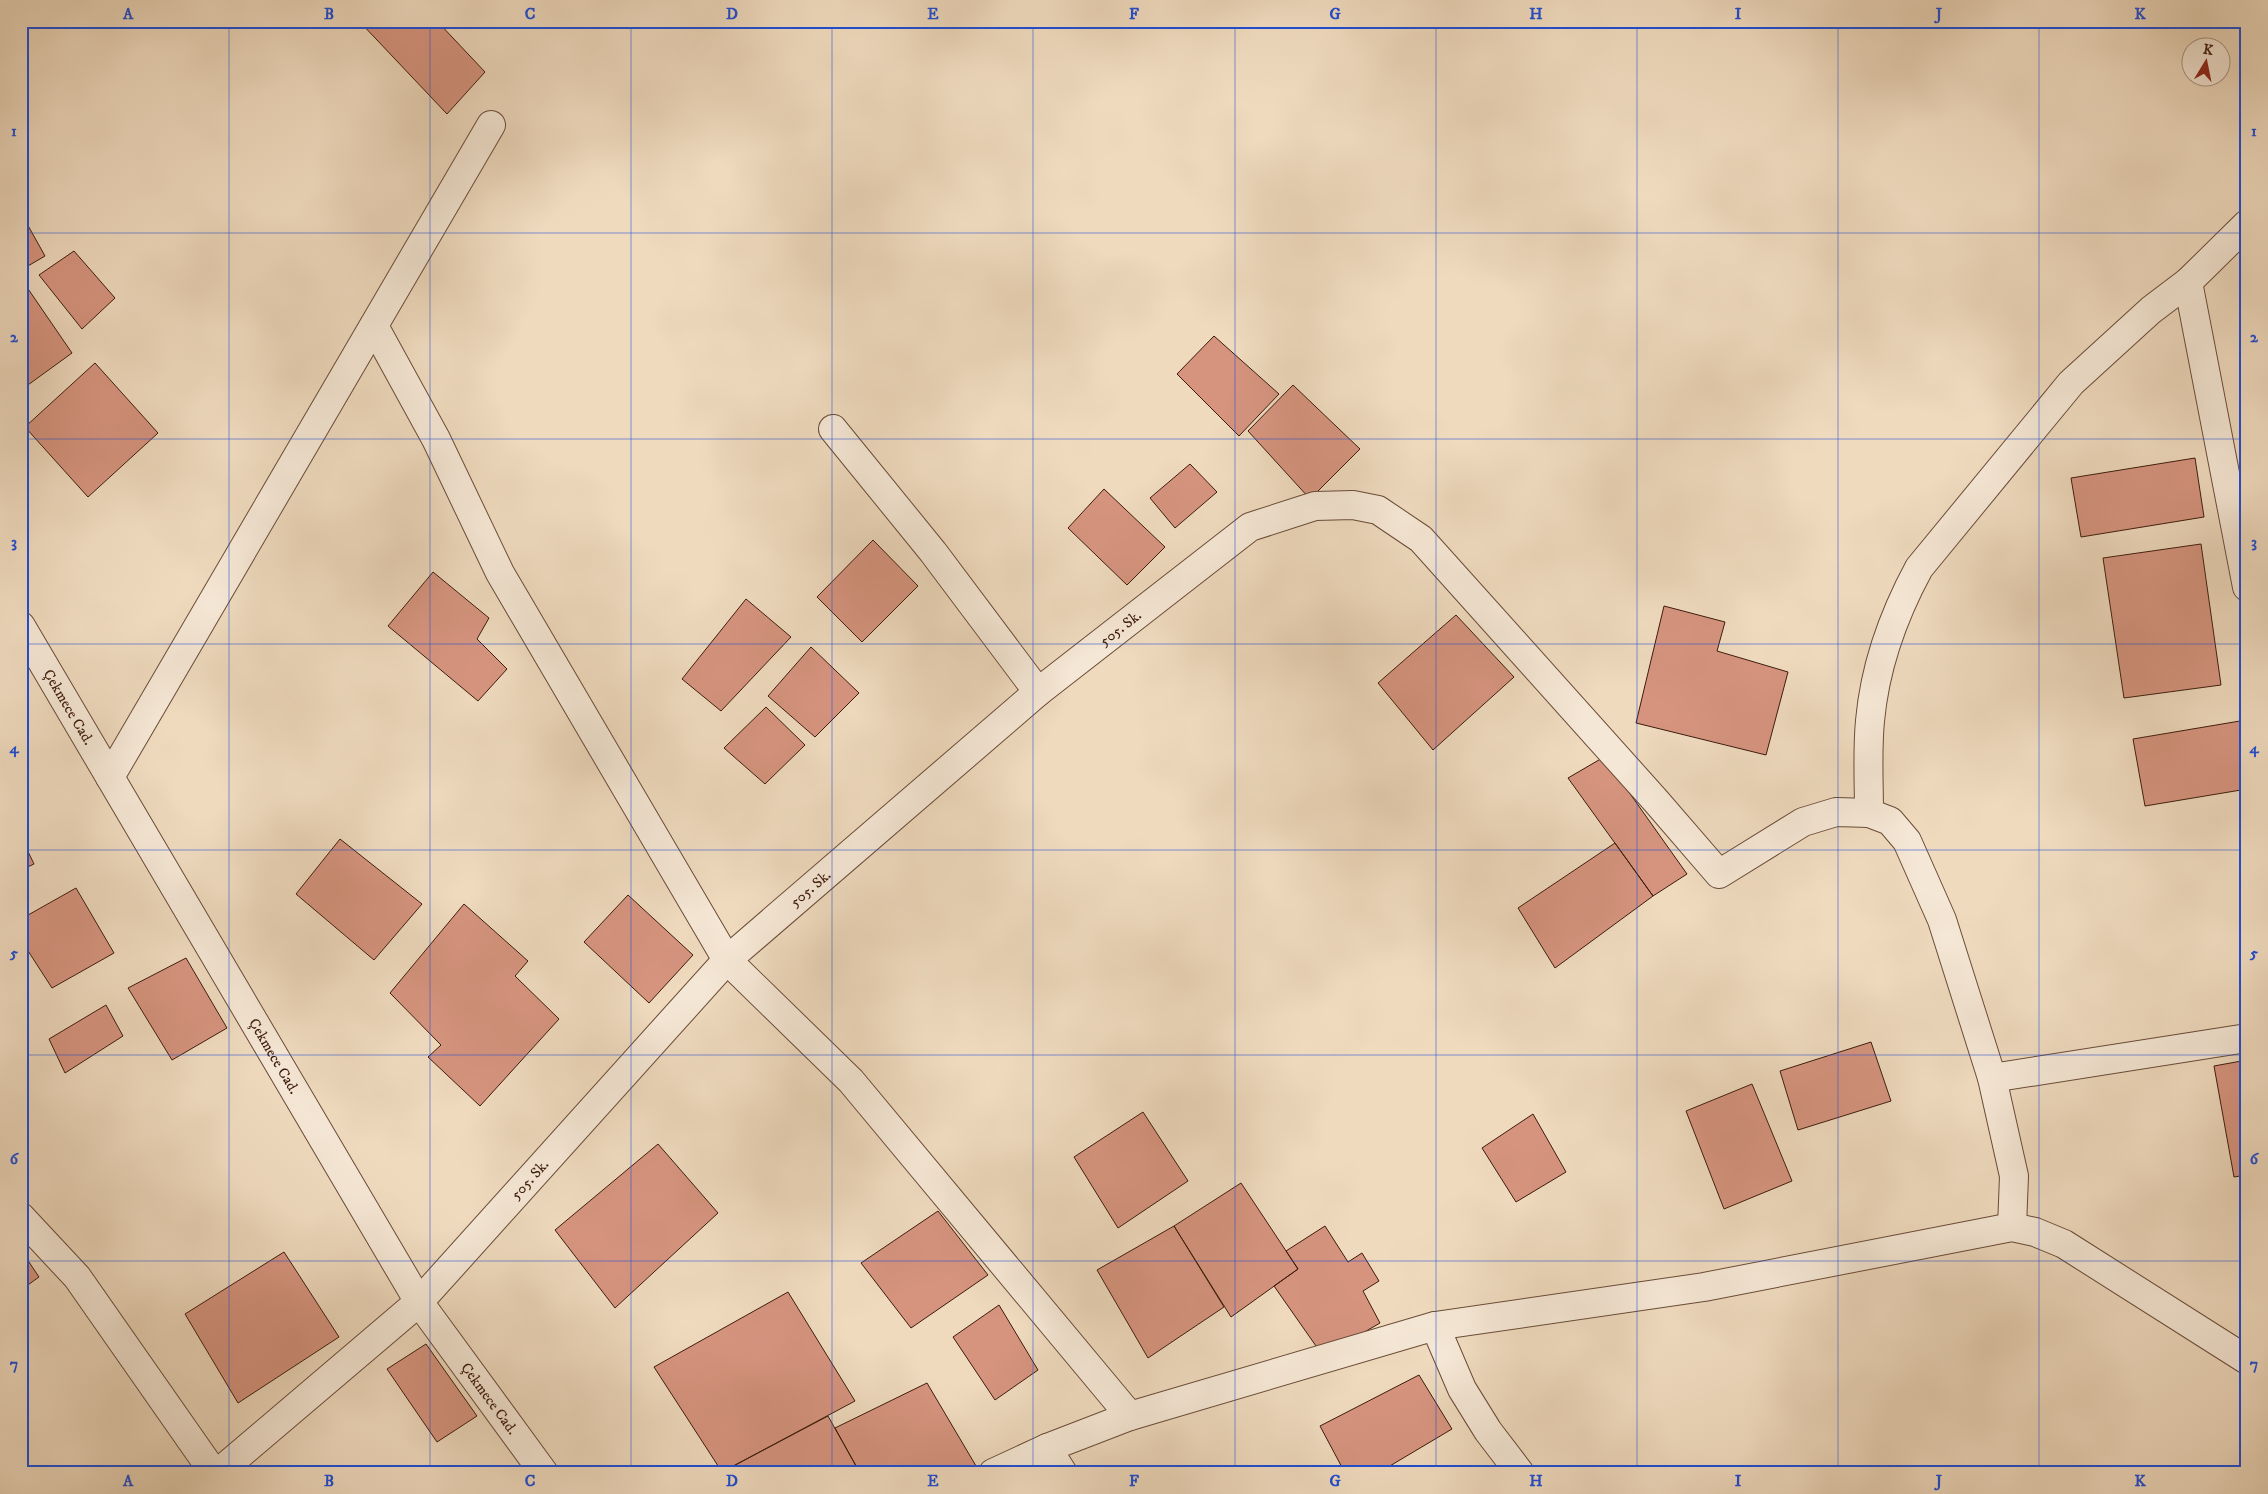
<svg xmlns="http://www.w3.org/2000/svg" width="2268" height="1494" viewBox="0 0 2268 1494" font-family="'IM FELL DW Pica',serif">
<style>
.building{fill:#d6947f;stroke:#3d1b0b}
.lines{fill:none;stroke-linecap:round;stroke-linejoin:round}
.minor-casing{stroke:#6a4b38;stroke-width:30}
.minor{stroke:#f5e7d5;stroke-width:28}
.grid{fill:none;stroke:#1d4ed8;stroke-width:1;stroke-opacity:0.55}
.labels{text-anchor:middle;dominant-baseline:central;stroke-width:4.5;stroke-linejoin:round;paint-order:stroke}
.street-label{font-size:15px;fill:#3d1b0b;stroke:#f5e7d5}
.neatline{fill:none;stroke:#1d4ed8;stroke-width:2}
.grid-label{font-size:16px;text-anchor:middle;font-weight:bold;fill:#1d4ed8}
</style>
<rect width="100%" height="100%" fill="#efdabe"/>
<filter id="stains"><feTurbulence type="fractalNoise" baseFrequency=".004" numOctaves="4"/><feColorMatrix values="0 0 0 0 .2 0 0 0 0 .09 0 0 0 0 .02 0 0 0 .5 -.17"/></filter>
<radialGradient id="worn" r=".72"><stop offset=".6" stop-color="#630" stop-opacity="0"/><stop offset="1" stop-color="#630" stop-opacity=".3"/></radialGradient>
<!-- building -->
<path class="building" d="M359,21H437L485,72L447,114Z
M21,213L45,256L21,270Z
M74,251L115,298L82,329L39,275Z
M24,283L72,353L21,390V285Z
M1214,336L1279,394L1239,436L1177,374Z
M95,363L158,433L88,497L25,427Z
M1293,385L1360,449L1310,499L1248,431Z
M2195,458L2204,517L2081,537L2071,478Z
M1190,464L1217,492L1175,528L1150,498Z
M1104,489L1165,547L1127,585L1068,528Z
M873,540L918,586L862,642L817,597Z
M2201,544L2221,685L2124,698L2103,558Z
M433,572L489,618L477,639L507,669L478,701L388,626Z
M746,599L791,637L721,711L682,679Z
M1664,606L1725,622L1717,651L1788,672L1766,755L1636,723Z
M1456,615L1514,677L1433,750L1378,683Z
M811,647L859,693L815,737L768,696Z
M766,707L805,745L765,784L724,748Z
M2240,721L2247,760V789L2145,806L2133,739Z
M1604,757L1687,874L1653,896L1568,778Z
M21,837L34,864L21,870Z
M340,839L422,904L374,960L296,894Z
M1615,843L1653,896L1555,968L1518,908Z
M76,888L114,953L52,988L21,940V919Z
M628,895L693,955L649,1003L584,942Z
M464,904L528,961L515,976L559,1019L480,1106L428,1057L441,1045L390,993Z
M186,958L227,1028L172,1060L128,988Z
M106,1005L123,1036L65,1073L49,1039Z
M1871,1042L1891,1101L1798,1130L1780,1071Z
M2247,1060V1175L2234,1177L2214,1066Z
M1752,1084L1792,1181L1724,1209L1686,1111Z
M1143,1112L1188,1181L1118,1228L1074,1157Z
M1533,1114L1566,1172L1516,1202L1482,1148Z
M658,1144L718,1213L615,1308L555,1230Z
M1241,1183L1298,1269L1231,1317L1174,1226Z
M938,1211L988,1275L911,1328L861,1263Z
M1174,1226L1224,1307L1148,1358L1097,1270Z
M1325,1226L1348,1262L1362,1253L1379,1281L1363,1291L1380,1323L1323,1356L1274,1286L1298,1269L1286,1251Z
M21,1250L39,1277L21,1290Z
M284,1252L339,1337L238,1403L185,1314Z
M788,1292L855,1401L722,1472L654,1367Z
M999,1305L1038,1370L995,1400L953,1337Z
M426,1344L477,1416L437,1442L387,1369Z
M1419,1375L1452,1429L1378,1473H1345L1320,1426Z
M927,1383L979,1471L974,1473H860L835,1428Z
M828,1416L860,1473L722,1472Z"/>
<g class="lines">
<defs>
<g id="minor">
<path d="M2188,282L2247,587"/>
<path d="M374,326L436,439L500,573L727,960L851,1081L1130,1416"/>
<path d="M833,429L933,552L1038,692"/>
<path id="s1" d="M21,626L419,1302L544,1473"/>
<path d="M110,777L491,125"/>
<path d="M1869,813C1869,782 1867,751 1870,721C1875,665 1893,616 1919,568L2071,383L2151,310L2188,282L2247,224"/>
<path d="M1992,1078L2247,1038"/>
<path d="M21,1217L77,1277L214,1473"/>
<path d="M1435,1326L1462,1389L1488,1431L1520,1473"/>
<path d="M1047,1448L1063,1473"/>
<path id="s2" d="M218,1473L419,1302L727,960L1038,692L1250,527L1315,506L1353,505L1378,510L1421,539L1656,801L1719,874L1803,822L1836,812L1869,813L1890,821L1907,841L1942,920L1992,1078L2014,1176L2012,1227"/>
<path d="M993,1473L1047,1448L1130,1416L1435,1326L1704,1287L2012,1227L2035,1232L2064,1244L2247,1360"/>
</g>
</defs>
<!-- minor casing -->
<use href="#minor" class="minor-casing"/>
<!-- minor -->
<use href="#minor" class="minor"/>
</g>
<!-- grid -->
<path class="grid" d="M229,21V1473M430,21V1473M631,21V1473M832,21V1473M1033,21V1473M1235,21V1473M1436,21V1473M1637,21V1473M1838,21V1473M2039,21V1473M21,233H2247M21,439H2247M21,644H2247M21,850H2247M21,1055H2247M21,1261H2247"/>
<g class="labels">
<!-- street labels -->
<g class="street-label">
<text stroke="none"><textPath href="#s2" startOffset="1239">505. Sk.</textPath></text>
<text stroke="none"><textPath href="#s1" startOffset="94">Çekmece Cad.</textPath></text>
<text stroke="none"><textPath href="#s2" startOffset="834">505. Sk.</textPath></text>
<text stroke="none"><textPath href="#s1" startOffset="499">Çekmece Cad.</textPath></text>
<text stroke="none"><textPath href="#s2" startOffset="429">505. Sk.</textPath></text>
<text stroke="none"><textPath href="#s1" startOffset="904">Çekmece Cad.</textPath></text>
</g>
</g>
<!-- margin -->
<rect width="2268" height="1494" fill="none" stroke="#efdabe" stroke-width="55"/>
<!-- north arrow -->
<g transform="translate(2206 62) rotate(10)"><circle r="24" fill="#f5e7d5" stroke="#ab9584"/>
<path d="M0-4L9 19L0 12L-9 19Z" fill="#8f2418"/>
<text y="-8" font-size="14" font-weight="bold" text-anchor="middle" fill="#3d1b0b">K</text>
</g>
<rect x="28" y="28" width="2212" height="1438" class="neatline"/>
<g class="grid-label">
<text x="128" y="19">A</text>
<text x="329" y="19">B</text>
<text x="530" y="19">C</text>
<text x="732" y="19">D</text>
<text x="933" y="19">E</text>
<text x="1134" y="19">F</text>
<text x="1335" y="19">G</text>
<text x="1536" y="19">H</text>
<text x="1738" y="19">I</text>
<text x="1939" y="19">J</text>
<text x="2140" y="19">K</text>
<text x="14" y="136">1</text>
<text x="2254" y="136">1</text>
<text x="14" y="342">2</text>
<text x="2254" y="342">2</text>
<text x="14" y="547">3</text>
<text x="2254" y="547">3</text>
<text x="14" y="753">4</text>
<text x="2254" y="753">4</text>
<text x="14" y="958">5</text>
<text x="2254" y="958">5</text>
<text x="14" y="1164">6</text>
<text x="2254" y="1164">6</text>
<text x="14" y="1369">7</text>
<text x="2254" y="1369">7</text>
<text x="128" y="1486">A</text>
<text x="329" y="1486">B</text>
<text x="530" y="1486">C</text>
<text x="732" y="1486">D</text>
<text x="933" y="1486">E</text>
<text x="1134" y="1486">F</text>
<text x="1335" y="1486">G</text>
<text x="1536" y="1486">H</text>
<text x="1738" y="1486">I</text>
<text x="1939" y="1486">J</text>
<text x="2140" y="1486">K</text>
</g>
<rect width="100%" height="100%" filter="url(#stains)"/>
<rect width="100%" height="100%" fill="url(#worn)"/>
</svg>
